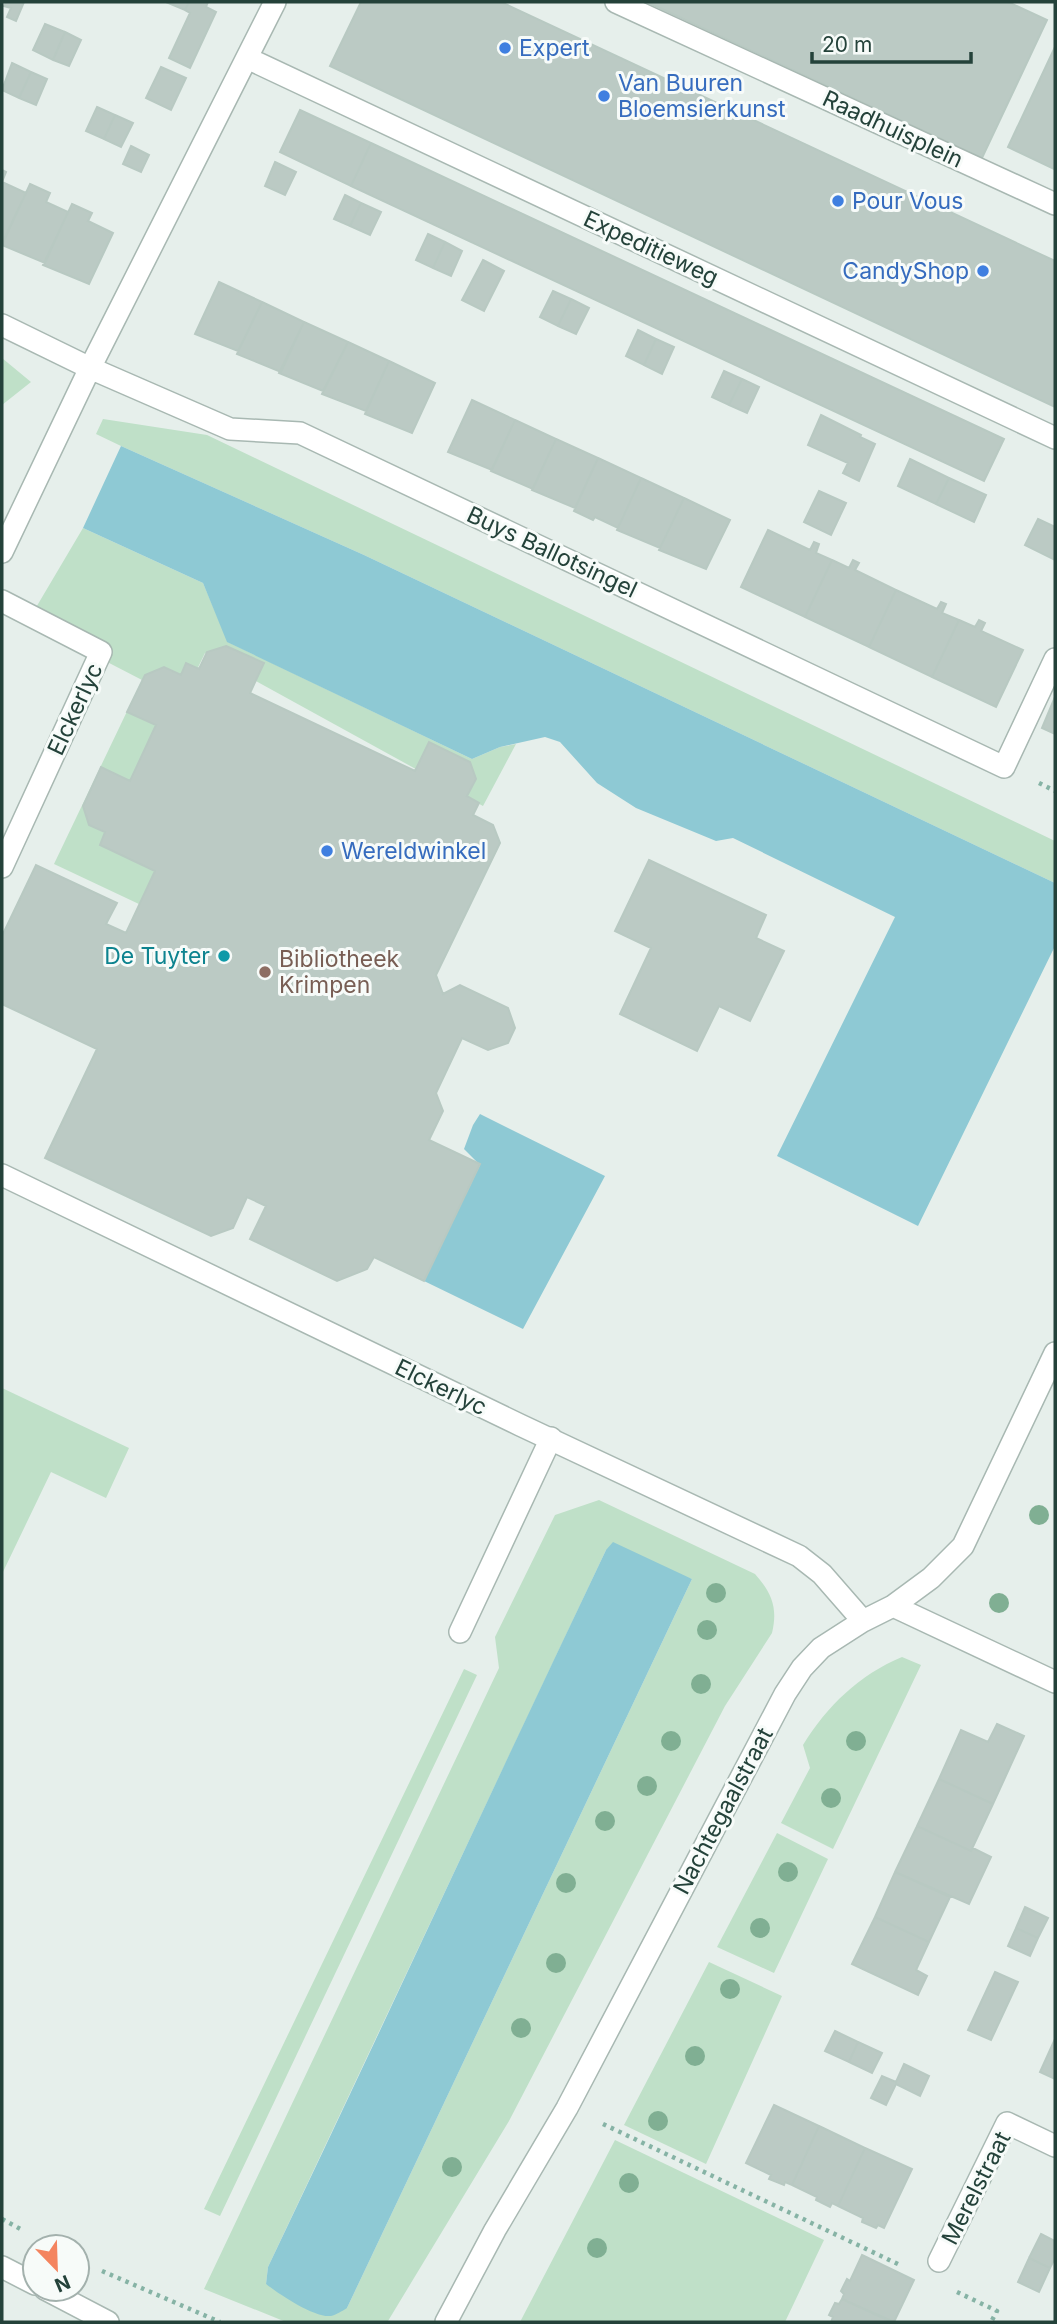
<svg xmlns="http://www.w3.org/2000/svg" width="1057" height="2324" viewBox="0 0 1057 2324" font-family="Inter,sans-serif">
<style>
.green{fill:#bfe0c8;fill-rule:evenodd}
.water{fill:#8ec9d4}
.building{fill:#bbcac4;stroke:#b8c9c2;stroke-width:2}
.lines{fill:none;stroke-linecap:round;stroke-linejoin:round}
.service-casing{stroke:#a8b8b2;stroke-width:24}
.pedestrian-casing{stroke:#a8b8b2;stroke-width:24}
.minor-casing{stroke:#a8b8b2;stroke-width:24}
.path{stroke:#86b3a5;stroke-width:4.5;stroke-dasharray:3.5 5;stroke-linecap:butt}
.service{stroke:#fff;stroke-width:21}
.pedestrian{stroke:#fff;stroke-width:21}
.minor{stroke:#fff;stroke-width:21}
.tree{fill:#80af93}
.shop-dot{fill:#3f7fe0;stroke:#f7fbf9;stroke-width:2.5}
.culture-dot{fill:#0f9aa8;stroke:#f7fbf9;stroke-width:2.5}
.education-dot{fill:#8d6e63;stroke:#f7fbf9;stroke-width:2.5}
.labels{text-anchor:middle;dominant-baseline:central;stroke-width:6;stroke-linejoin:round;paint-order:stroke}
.shop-label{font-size:23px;fill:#366cbe;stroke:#f7fbf9;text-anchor:start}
.street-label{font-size:23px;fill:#24423a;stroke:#f7fbf9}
.culture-label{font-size:23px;fill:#0d838f;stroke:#f7fbf9;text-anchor:end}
.education-label{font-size:23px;fill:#785e54;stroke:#f7fbf9;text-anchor:start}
</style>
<rect width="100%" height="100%" fill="#e6efeb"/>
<!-- green -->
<path class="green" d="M2,358L31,382L2,405Z
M103,419L207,435L1055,841V883L364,555L121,446L96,434Z
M83,528L203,583L228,642L472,759L500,747L516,744L483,806L205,653L115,837L180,871L158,913L54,864L142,680L28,621Z
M2,1388L129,1448L106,1498L51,1472L2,1574Z
M599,1500L755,1574C772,1593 778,1608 772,1633L725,1706L509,2121L388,2321L286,2322L204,2289L499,1668L495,1637L555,1515ZM606,1550L692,1579L347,2308L266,2284L268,2267Z
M902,1657L921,1665L833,1849L781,1823L810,1768L803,1745C827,1706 859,1675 902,1657Z
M464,1669L477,1675L220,2216L204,2209Z
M777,1833L828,1859L774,1973L717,1947Z
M709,1962L782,1996L706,2164L624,2125Z
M615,2140L824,2240L785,2322H520Z"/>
<!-- water -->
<path class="water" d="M121,446L364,555L1055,883V946L918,1226L777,1156L895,917L733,838L716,841L636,808L597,783L560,742L545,737L500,747L472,759L227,642L203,583L83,528Z
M480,1114L605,1176L523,1329L424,1281L480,1165L464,1149L473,1125Z
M613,1542L692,1579L347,2308C342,2311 336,2315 331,2316C314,2318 279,2294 266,2284L268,2267C382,2029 492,1789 606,1550Z"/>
<!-- building -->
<path class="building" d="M6,2H24L16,21L7,17L11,8L4,6Z
M166,2H189L185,10Z
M189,2H208L206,7L216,12L190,68L169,58L190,13L185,10Z
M361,2H501L1055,261V407L330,66Z
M647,2H1008L1047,20L982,158Z
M45,24L65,32L53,60L33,50Z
M65,32L81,40L69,66L53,60Z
M1055,47V167L1054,169L1008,147Z
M12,63L31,72L19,98L2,90Z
M161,67L186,78L171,110L146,98Z
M31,72L47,79L36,105L19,98Z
M97,107L115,115L104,139L86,131Z
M300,110L371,143L351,186L280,152Z
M115,115L133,123L121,147L104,139Z
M371,143L1004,439L984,481L351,186Z
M131,146L149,155L141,172L123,164Z
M275,162L296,172L285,195L265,186Z
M2,170L6,172L2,182L26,193L2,243Z
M30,184L50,193L46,202L68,212L45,263L2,245Z
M345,195L361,203L350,226L334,219Z
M361,203L381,212L370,235L350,226Z
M72,204L92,213L88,221L113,233L89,284L43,265Z
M428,234L445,242L433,268L416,260Z
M445,242L462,251L451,276L433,268Z
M483,260L504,271L484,311L462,300Z
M219,282L262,302L238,351L195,334Z
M553,291L571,299L558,326L540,317Z
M571,299L589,308L576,334L558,326Z
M262,302L304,322L281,372L237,354Z
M304,322L348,342L323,391L279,373Z
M638,330L656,339L644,365L626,356Z
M656,339L674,347L662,374L644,365Z
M348,342L389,361L366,411L322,394Z
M389,361L435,383L412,433L365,414Z
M724,371L742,379L729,405L712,397Z
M742,379L759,387L747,413L729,405Z
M472,400L515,420L492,470L448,452Z
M821,415L861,435L860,437L875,444L859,481L843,473L848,463L808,445Z
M515,420L556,439L533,489L491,471Z
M556,439L598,458L575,508L532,490Z
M598,458L641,478L618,528L595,517L593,520L574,511Z
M910,459L949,478L936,504L898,486Z
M641,478L684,498L660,548L617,530Z
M949,478L986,495L974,522L936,504Z
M819,491L846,503L831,535L804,522Z
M684,498L730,520L706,569L659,550Z
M1038,519L1055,527V560L1025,545Z
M768,530L810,550L814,542L819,544L816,553L832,560L805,617L741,587Z
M832,560L849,568L853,560L859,563L855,570L896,590L869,647L805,617Z
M896,590L937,609L941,602L946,604L942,613L959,620L932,677L869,647Z
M959,620L975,627L979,620L985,623L981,631L1023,650L996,707L932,677Z
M226,646L264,663L250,693L415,771L429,742L470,762L476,779L467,796L479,803L473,815L493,825L500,843L436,975L443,994L460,985L508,1008L515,1028L508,1043L488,1050L462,1038L436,1093L443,1111L429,1140L480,1164L424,1281L374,1257L367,1269L337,1281L250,1239L266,1206L247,1197L233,1228L211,1236L45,1158L97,1049L2,1004V936L36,865L117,903L106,924L126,933L155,871L100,845L105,832L89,825L83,806L101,767L130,781L156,725L127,712L145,675L164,667L181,675L186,663L199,669L207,652Z
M1055,697V734L1042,728Z
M649,860L766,915L756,938L784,951L750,1021L719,1006L697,1051L620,1014L651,948L615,931Z
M997,1724L1024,1736L993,1804L939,1779L961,1730L988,1742Z
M939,1779L993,1804L971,1851L917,1826Z
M917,1826L971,1851L973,1848L991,1857L969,1904L895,1872Z
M895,1872L950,1897L929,1942L875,1917Z
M1025,1907L1048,1918L1038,1938L1016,1928Z
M875,1917L929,1942L916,1970L927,1976L918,1995L852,1964Z
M1016,1928L1038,1938L1030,1956L1008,1946Z
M995,1972L1018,1982L991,2040L968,2030Z
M835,2031L858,2042L849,2062L825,2051Z
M1055,2039V2079L1040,2072Z
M858,2042L882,2053L872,2073L849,2062Z
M904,2064L929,2076L920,2096L896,2084L886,2105L871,2098L882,2076L896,2082Z
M774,2105L819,2126L792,2185L785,2182L784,2185L769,2179L771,2175L746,2163Z
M819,2126L865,2148L838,2206L832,2203L830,2207L816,2200L817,2197L792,2185Z
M865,2148L912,2169L884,2228L878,2225L876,2228L862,2222L863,2218L838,2206Z
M1041,2234L1055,2241V2258L1050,2268L1029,2258Z
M862,2255L914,2280L894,2322L842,2299L844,2294L841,2291L847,2279L850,2281Z
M1029,2258L1050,2268L1039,2292L1018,2282Z
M842,2299L892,2322H831L833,2317L829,2315L835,2303L839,2304Z"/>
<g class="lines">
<defs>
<path id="service" d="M460,1632L551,1438"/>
<path id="pedestrian" d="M616,2L1055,204"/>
<path id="minor" d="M247,58L1055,438
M2,325L90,368L230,429L300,433L1004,767L1055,659
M2,552L90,368L275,2
M2,601L101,652L2,867
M2,1175L520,1425L799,1556L822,1574L863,1621
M893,1606L1055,1682
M939,2261L1007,2123L1055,2146
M2,2267L35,2284
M45,2289L108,2322
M446,2322L495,2230L567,2108L785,1694L802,1668L821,1648L863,1621L893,1606L931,1578L963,1546L1055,1353"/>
</defs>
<!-- service casing -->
<use href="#service" class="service-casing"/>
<!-- pedestrian casing -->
<use href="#pedestrian" class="pedestrian-casing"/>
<!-- minor casing -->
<use href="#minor" class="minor-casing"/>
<!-- path -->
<path class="path" d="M1039,783L1055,791
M603,2124L902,2266
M2,2219L24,2231
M102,2271L220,2322
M957,2292L997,2311L991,2322"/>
<!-- service -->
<use href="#service" class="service"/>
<!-- pedestrian -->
<use href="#pedestrian" class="pedestrian"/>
<!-- minor -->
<use href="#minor" class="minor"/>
</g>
<!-- trees -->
<g class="tree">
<circle cx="1039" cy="1515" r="10"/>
<circle cx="716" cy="1593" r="10"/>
<circle cx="999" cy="1603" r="10"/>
<circle cx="707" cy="1630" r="10"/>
<circle cx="701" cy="1684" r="10"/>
<circle cx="671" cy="1741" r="10"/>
<circle cx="856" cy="1741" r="10"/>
<circle cx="647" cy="1786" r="10"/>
<circle cx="831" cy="1798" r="10"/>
<circle cx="605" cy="1821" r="10"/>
<circle cx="788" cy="1872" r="10"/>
<circle cx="566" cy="1883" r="10"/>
<circle cx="760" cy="1928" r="10"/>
<circle cx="556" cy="1963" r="10"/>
<circle cx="730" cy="1989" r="10"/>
<circle cx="521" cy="2028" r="10"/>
<circle cx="695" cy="2056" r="10"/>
<circle cx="658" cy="2121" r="10"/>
<circle cx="452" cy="2167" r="10"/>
<circle cx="629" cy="2183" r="10"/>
<circle cx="597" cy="2248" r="10"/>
</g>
<!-- markers -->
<g class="shop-dot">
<circle cx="505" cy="48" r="7"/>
<circle cx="604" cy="96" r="7"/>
<circle cx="838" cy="201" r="7"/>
<circle cx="983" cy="271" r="7"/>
<circle cx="327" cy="851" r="7"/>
</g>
<circle class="culture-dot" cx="224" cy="956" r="7"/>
<circle class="education-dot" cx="265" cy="972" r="7"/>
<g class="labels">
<!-- shop labels -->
<g class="shop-label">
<text x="519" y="48">Expert</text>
<text x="618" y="83">Van Buuren<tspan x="618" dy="26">Bloemsierkunst</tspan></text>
<text x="852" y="201">Pour Vous</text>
<text x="969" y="271" text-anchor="end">CandyShop</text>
<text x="341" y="851">Wereldwinkel</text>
</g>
<!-- street labels -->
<g class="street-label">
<text transform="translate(893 129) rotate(25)">Raadhuisplein</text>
<text transform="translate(651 248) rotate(25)">Expeditieweg</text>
<text transform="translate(552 552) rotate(25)">Buys Ballotsingel</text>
<text transform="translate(75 709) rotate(-65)">Elckerlyc</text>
<text transform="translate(441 1387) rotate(26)">Elckerlyc</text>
<text transform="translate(723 1811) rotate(-62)">Nachtegaalstraat</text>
<text transform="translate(976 2188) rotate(-63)">Merelstraat</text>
</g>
<!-- culture labels -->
<g class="culture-label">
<text x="210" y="956">De Tuyter</text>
</g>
<!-- education labels -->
<g class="education-label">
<text x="279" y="959">Bibliotheek<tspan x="279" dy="26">Krimpen</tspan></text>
</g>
</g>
<!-- border -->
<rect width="1057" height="2324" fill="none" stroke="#24423a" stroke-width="7"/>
<!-- north arrow -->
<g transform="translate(56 2268) rotate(157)"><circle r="33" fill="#f7fbf9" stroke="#a3b1ad" stroke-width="2"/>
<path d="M0-5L12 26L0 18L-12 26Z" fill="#f4845f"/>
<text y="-10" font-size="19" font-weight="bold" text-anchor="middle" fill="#24423a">N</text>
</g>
<!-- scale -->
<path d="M812 52v10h159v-10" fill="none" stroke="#24423a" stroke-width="3.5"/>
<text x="822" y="52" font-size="21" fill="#24423a" stroke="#f7fbf9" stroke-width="5" paint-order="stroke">20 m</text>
</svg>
